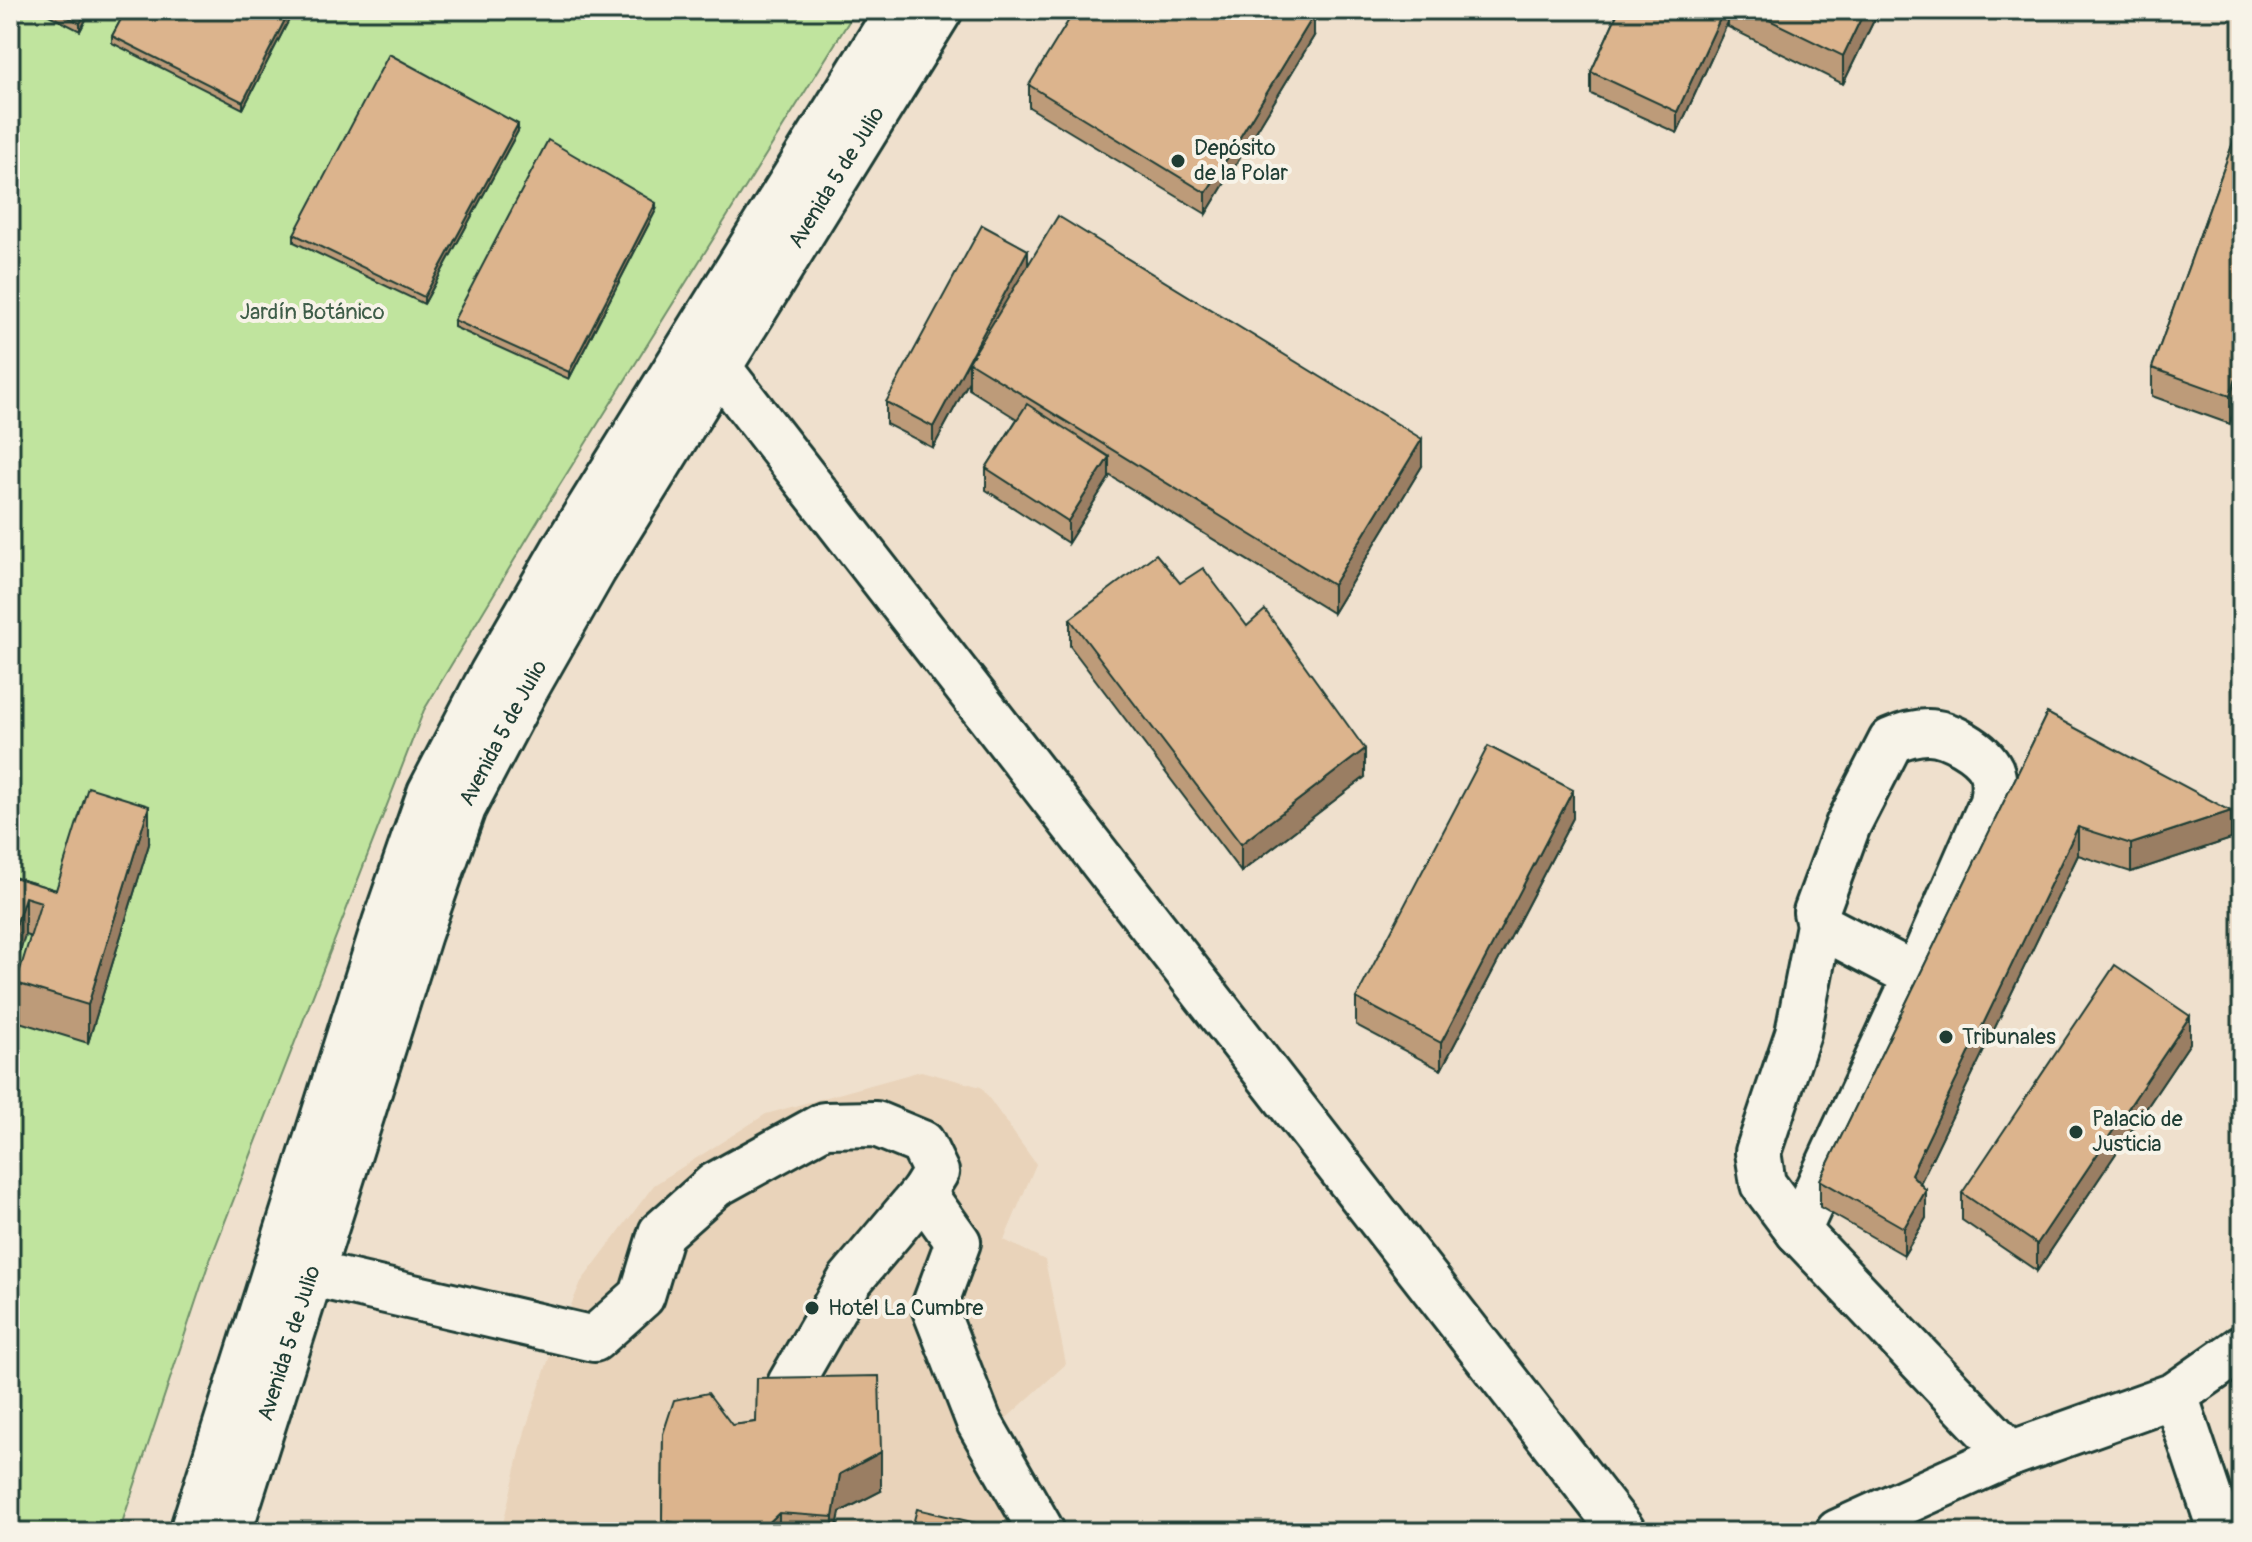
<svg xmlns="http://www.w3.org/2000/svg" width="2252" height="1542" viewBox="0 0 2252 1542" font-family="Pangolin,sans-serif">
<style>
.built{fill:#e9d3ba}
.green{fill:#c0e49e;stroke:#709069;stroke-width:2}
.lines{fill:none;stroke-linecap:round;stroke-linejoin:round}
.minor-casing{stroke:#1f3d34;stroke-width:50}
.minor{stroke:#f7f3e8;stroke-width:44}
.wall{fill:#bd9b79;stroke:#1f3d34;stroke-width:2}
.shaded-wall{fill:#9a7e63;stroke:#1f3d34;stroke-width:2}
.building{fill:#dcb48d;stroke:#1f3d34;stroke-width:2}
.poi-dot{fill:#1f3d34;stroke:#f7f3e8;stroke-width:3}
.labels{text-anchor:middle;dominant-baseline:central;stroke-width:8;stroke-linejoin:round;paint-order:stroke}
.poi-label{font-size:22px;fill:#1f3d34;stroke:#f7f3e8;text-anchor:start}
.street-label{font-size:22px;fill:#1f3d34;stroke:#f7f3e8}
.park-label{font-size:22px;fill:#3f5e49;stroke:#f7f3e8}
</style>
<rect width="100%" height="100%" fill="#efe0cd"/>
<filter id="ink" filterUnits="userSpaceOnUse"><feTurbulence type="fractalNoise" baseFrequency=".0125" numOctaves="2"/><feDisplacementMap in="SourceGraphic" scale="16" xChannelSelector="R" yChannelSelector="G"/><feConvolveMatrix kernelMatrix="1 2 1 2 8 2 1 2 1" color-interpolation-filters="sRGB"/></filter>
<g filter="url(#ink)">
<!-- built -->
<path class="built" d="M921,1071L981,1087L1036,1164L1004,1240L1045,1260L1066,1364L999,1425L1011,1532H501L525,1431L551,1352L581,1282L654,1185L766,1114Z"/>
<!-- green -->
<path class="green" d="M10,10H856L551,499L424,710L207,1268L119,1532H10Z"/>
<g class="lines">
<defs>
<g id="minor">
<path d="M719,368L1623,1532"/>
<path d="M1819,925L1916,976L1798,1231L2010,1454"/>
<path d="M923,1193L958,1242L934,1307L979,1422L1042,1532"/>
<path d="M1798,1231L1763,1184L1758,1152L1798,1033L1819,925L1816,912L1848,825L1891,741C1902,736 1915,732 1928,732C1948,732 1982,751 1991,770C1995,780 1994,791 1992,802L1916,976"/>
<path d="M313,1274L594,1339L642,1296L661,1233L715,1185L824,1125L876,1124L922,1143L936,1172L923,1193L850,1280L790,1384"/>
<path d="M2175,1395L2221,1532"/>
<path d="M192,1532L385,923L430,793L492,674L563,551L898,10"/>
<path id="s1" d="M229,1532L419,934L463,808L524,692L594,569L940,10"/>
<path d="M1838,1532L2010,1454L2175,1395L2242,1348"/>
</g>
</defs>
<!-- minor casing -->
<use href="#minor" class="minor-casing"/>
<!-- minor -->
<use href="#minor" class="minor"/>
</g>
<!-- wall -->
<path class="wall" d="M39,10H91L80,31Z
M126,10H294L243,109L112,43V36Z
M1619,10H1879L1843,84L1728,27V22L1677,133L1591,94V72Z
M1314,36L1206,214L1029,107V85Z
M518,131L424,304L294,242V234Z
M2235,137L2230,424L2152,396V368Z
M656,210L569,379L454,327V320Z
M1028,265L1422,466L1333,613L1109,475V478L1068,543L986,490V468L1017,419L969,389V381L933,448L886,424V402Z
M1180,583L1365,777L1241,872L1070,646V619Z
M2047,713L2231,839L2131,872L2078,855L1920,1183L1926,1218L1904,1255L1820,1207V1180Z
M1573,818L1441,1070L1356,1025V998Z
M149,844L88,1043L16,1021V983L31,937L25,935L10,876L56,890Z
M2190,1043L2037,1271L1962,1220V1193Z
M756,1422L881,1491L840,1512L836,1532H662L663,1434Z"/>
<!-- shaded-wall -->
<path class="shaded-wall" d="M88,10H91L80,31V23Z
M290,10H294L243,109V102Z
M1724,10H1728V22L1677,133V112Z
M1865,10H1879L1843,84V56Z
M1314,15V36L1206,214V193Z
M518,124V131L424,304V297Z
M656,203V210L569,379V372Z
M1028,250V272L969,362V381L933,448V427Z
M2242,361V389L2230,424V396Z
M1422,439V466L1333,613V585Z
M1109,457V478L1068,543V521Z
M1365,749V777L1241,872V844Z
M1573,790V818L1441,1070V1043Z
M149,806V844L88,1043V1005Z
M2231,811V839L2131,872V844Z
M2078,827V855L1911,1202V1174Z
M25,897V935L10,983V945Z
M2190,1016V1043L2037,1271V1244Z
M1926,1190V1218L1904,1255V1228Z
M881,1452V1491L840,1512L836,1532H833V1517L840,1474Z
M779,1513V1532H759Z"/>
<!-- building -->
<path class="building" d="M54,10H88L80,23Z
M126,10H290L243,102L112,36Z
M1075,10H1305L1314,15L1206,193L1029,85Z
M1619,10H1724L1677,112L1591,72Z
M1749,10H1865L1843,56Z
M389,54L518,124L424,297L294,234Z
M2235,137L2242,139V361L2230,396L2152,368Z
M548,140L656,203L569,372L454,320Z
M1058,216L1422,439L1333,585L969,362Z
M982,225L1028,250L933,427L886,402Z
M1027,404L1109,457L1068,521L986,468Z
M1156,554L1180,583L1203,568L1247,626L1265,610L1365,749L1241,844L1070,619Z
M2047,713L2231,811L2131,844L2078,827L1911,1174L1926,1190L1904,1228L1820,1180Z
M1488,746L1573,790L1441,1043L1356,998Z
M88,787L149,806L88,1005L16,983L41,902L25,897L10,945V876L56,890Z
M2115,965L2190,1016L2037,1244L1962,1193Z
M879,1376L881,1452L840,1474L833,1517L779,1513L759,1532H700L701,1529L662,1520L663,1434L674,1400L708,1393L732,1425L756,1422L757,1378Z
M917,1509L993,1527L992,1532H911Z"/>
</g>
<!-- markers -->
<g class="poi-dot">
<circle cx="1178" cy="161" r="8"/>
<circle cx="1946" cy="1037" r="8"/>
<circle cx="2076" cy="1132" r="8"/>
<circle cx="812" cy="1308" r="8"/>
</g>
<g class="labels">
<!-- poi labels -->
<g class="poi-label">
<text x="1194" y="148">Depósito<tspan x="1194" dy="25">de la Polar</tspan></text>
<text x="1962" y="1037">Tribunales</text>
<text x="2092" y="1119">Palacio de<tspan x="2092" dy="25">Justicia</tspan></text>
<text x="828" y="1308">Hotel La Cumbre</text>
</g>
<!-- street labels -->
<g class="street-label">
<text stroke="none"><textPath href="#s1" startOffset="1494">Avenida 5 de Julio</textPath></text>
<text stroke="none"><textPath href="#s1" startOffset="846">Avenida 5 de Julio</textPath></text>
<text stroke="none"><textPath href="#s1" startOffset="198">Avenida 5 de Julio</textPath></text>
</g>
<!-- park labels -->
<g class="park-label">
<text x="312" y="312">Jardín Botánico</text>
</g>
</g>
<!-- margin -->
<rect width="2252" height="1542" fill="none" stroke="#f7f3e8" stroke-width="40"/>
<rect x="20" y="20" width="2212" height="1502" fill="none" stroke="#1f3d34" stroke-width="3" filter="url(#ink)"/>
</svg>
